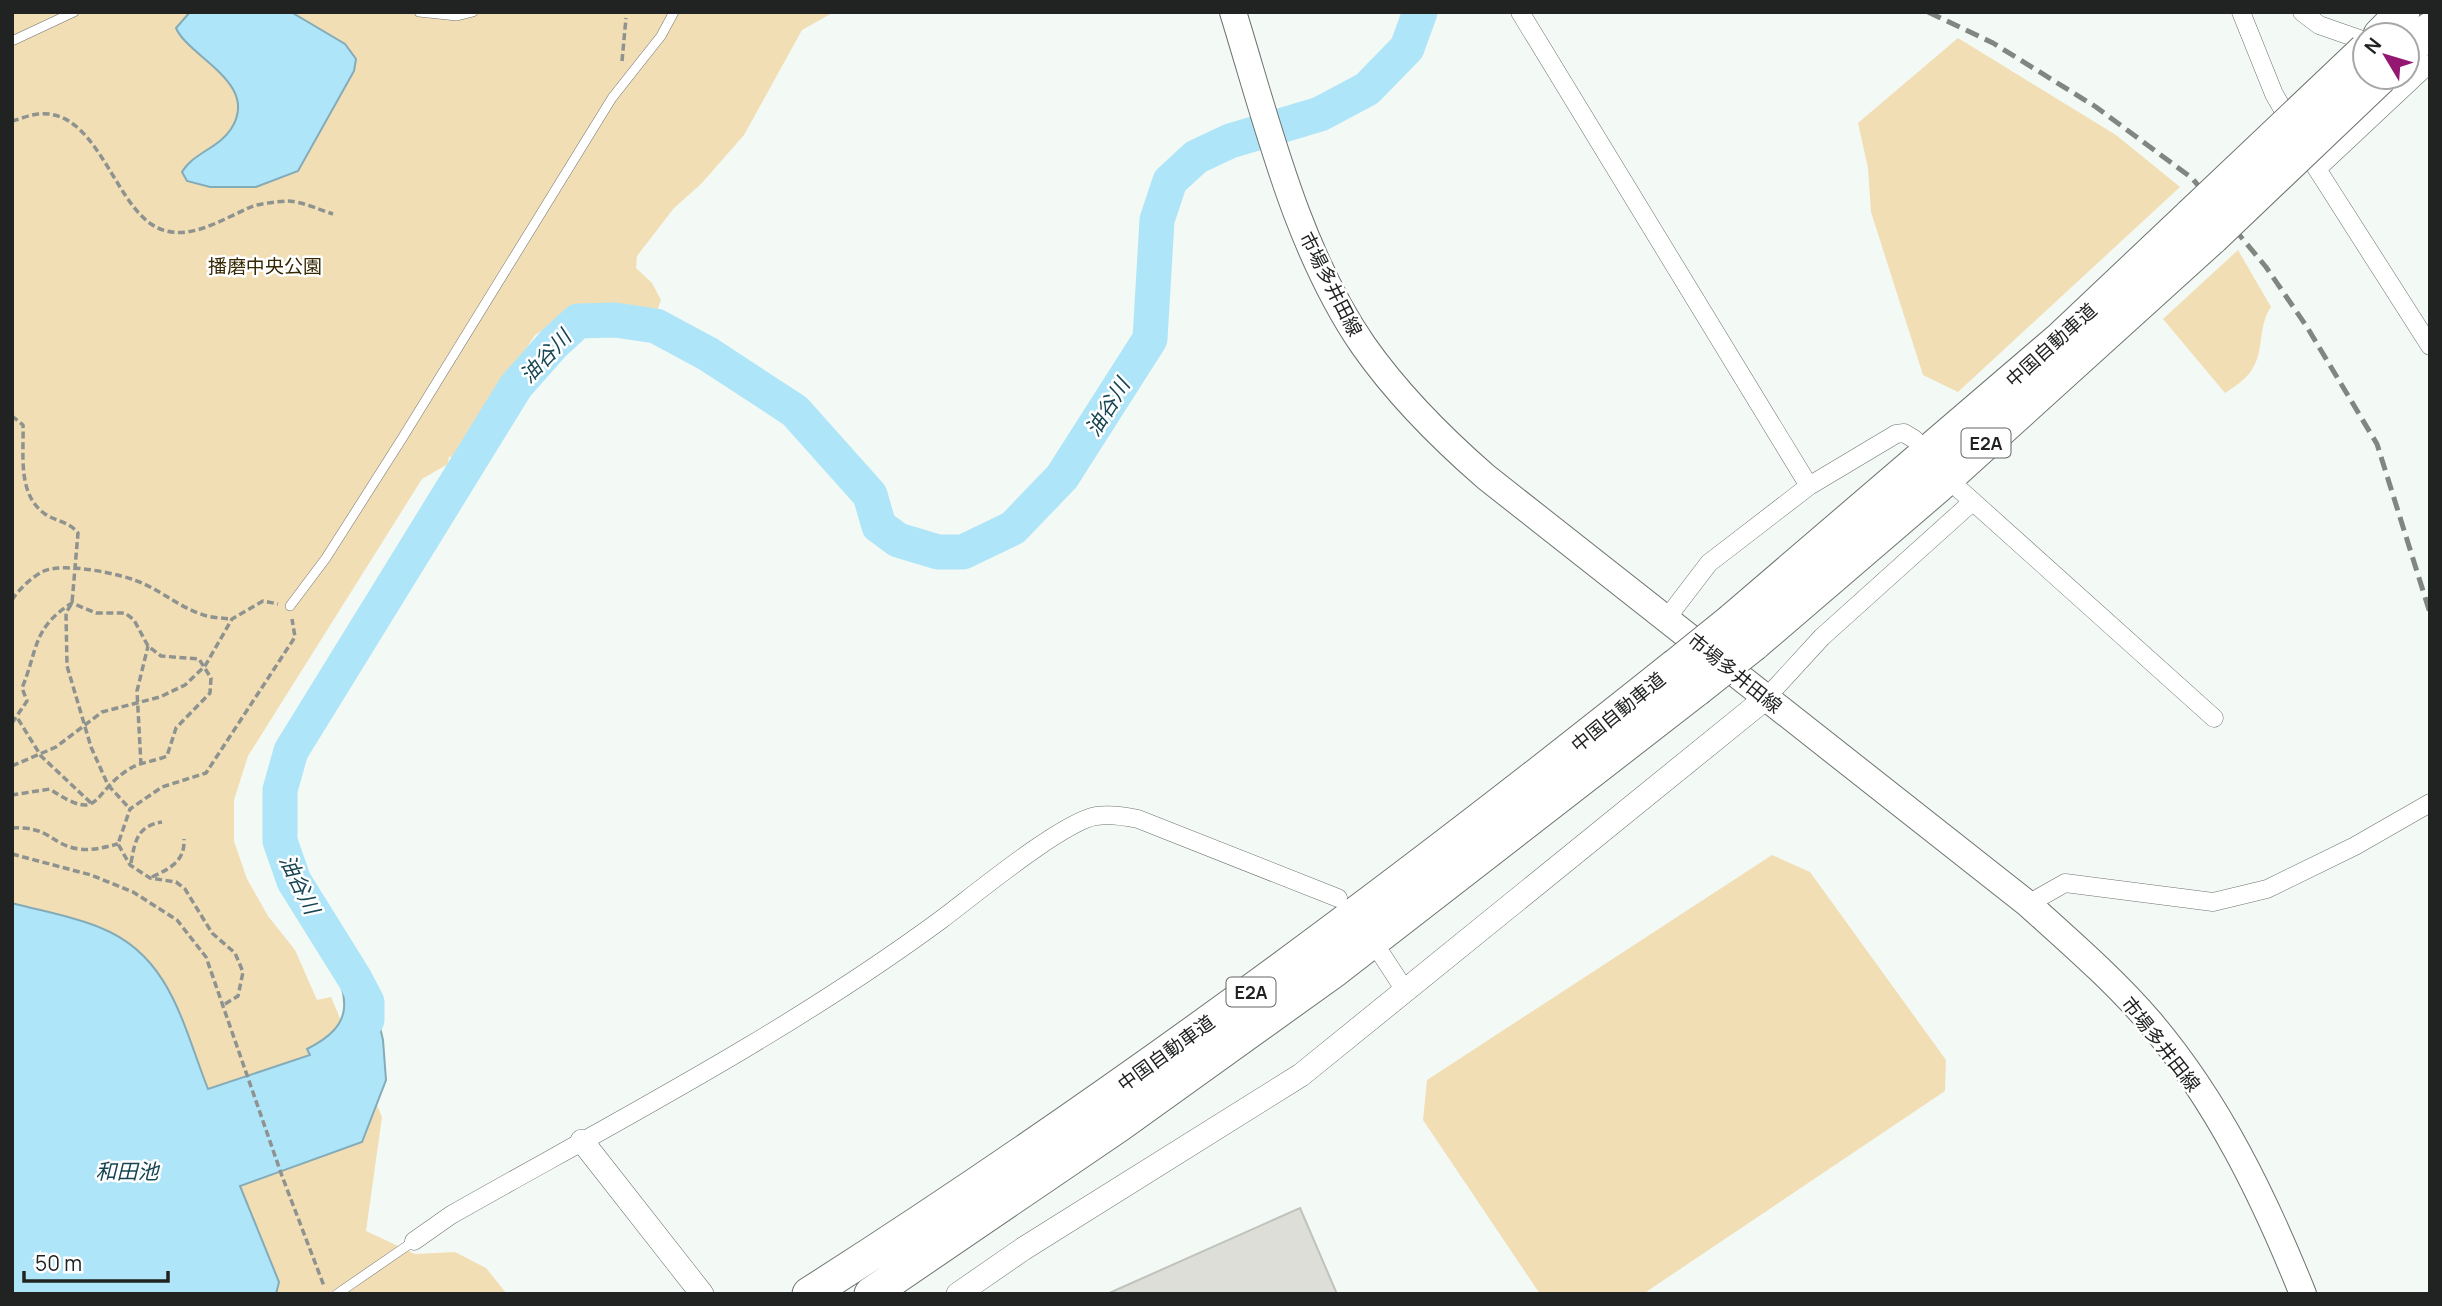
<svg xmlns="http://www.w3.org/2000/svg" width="2442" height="1306" viewBox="0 0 2442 1306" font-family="Manrope,'Noto Sans JP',sans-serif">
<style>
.green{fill:#f2deb5}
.water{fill:#afe5f8;stroke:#84abb8;stroke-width:2}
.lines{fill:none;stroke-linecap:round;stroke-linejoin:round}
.river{stroke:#afe5f8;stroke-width:35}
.building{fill:#dcded7;stroke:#c0c2bc;stroke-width:2}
.service-casing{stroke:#6d736f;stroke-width:10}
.minor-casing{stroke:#6d736f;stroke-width:19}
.tertiary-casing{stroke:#6d736f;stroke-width:24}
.secondary-casing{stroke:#6d736f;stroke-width:28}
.motorway-casing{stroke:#6d736f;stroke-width:35}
.path{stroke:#8e938f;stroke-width:3.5;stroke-dasharray:7 3.5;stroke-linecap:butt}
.service{stroke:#fff;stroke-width:9}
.minor{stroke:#fff;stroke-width:18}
.tertiary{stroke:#fff;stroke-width:23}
.secondary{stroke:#fff;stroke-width:26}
.motorway{stroke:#fff;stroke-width:33}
.rail{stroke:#828683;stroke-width:5;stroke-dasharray:14 7;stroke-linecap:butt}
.motorway-bridge-casing{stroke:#6d736f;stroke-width:35;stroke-linecap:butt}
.motorway-bridge{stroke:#fff;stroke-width:33}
.labels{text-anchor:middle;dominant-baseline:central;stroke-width:5;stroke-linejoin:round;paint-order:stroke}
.shield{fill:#fff;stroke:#636564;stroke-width:2}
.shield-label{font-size:18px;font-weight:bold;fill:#202321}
.park-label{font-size:19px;fill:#372804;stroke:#fff}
.street-label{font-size:19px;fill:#202321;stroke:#fff}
.water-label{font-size:21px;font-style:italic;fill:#174553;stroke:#fff}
</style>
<rect width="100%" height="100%" fill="#f3f9f4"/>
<!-- green -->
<path class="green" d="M12,12H834L802,30L744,135L701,184L674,208L637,256L636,268L652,283L661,300L657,311L618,304L596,303L577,309L535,335L454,459L449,456L448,464L422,479L248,756L234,800V841L247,879L268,916L295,950L317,1000L331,997L382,1117L366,1231L415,1254L455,1252L486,1268L507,1294H12Z
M1958,38L2116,135L2180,187L1958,392L1923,375L1871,212L1868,168L1858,123Z
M2238,250L2271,307C2257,327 2265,352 2251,371C2245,380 2234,387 2225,393L2163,319Z
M1772,855L1810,872L1946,1060L1945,1091L1643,1294H1540L1423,1120L1427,1080Z"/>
<!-- water -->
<path class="water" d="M190,12H291L345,44L356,59L354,71L298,171L256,187H210L187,181L182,172C193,153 219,148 231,129C261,83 188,57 176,28Z
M12,903C41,911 73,916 101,928C171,956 183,1026 208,1089L310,1055L307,1049C358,1023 347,999 330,952L373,998L383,1040L386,1080L362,1142L240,1186L279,1282L276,1294H12Z"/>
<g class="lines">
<!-- river -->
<path class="river" d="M367,1020V1002L355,979L294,881L280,841V790L291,751L516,386L554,343L578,321L615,320L656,326L708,354L795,411L870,495L879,526L898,540L938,552H963L1013,528L1062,477L1150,339L1157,220L1170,181L1196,157L1230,141L1320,114L1367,89L1407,48L1420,12"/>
</g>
<!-- building -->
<path class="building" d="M1300,1208L1337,1294H1107Z"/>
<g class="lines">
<defs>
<path id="service" d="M419,12L457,16L473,12
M12,41L74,12
M290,606L326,558L403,437L612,98L661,36L674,12
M337,1294L414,1241"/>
<path id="minor" d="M1520,12L1809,486
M2241,12L2274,94L2317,169L2430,346
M2302,12L2319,25L2365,41
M2317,169L2429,64
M1959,489L2214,718
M1667,618L1709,563L1809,486L1896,434L1904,433L1914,439
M1766,698L1822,637L1971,503
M2028,904L2065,883L2213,902L2267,889L2355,846L2430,803
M1378,949L1406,992
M414,1241L451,1215C617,1121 789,1032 942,919C974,895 1062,822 1096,816C1111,814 1124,816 1138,819L1338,898"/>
<path id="tertiary" d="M582,1141L702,1294
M958,1294L1023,1249L1301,1075L1766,698"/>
<path id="secondary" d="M1233,12C1267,122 1297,249 1363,345C1398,395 1440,437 1486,477L2028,904C2070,942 2113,979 2150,1022C2218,1102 2264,1197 2303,1294"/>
<path id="motorway" d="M2380,35L2403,12
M2407,52L2430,29
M1732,620L2061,338L2191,215
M1754,644L1937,487L2213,237
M809,1294C1110,1102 1396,889 1675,666
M871,1294L1119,1125L1335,970L1696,690"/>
</defs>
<!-- service casing -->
<use href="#service" class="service-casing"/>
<!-- minor casing -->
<use href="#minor" class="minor-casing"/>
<!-- tertiary casing -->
<use href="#tertiary" class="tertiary-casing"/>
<!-- secondary casing -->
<use href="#secondary" class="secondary-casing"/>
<!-- motorway casing -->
<use href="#motorway" class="motorway-casing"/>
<!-- path -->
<path class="path" d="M622,61L626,18
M12,121C20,119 29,115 38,114C95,108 112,197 151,224C183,246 220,220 251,207C261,203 276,202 287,201C301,201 320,210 333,214
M12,416L23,425C24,455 17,494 45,514C57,522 68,521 78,533L72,603L66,613L67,666L91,747L108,785L130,809
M12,600C19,589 33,576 44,571C65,562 124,574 144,584C164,593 180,607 201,614C210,618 222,618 232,619
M18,719L41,756L91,803
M12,723L27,701L22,688C38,650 32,628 72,603L96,613H125L134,620L148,646L161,656L199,659L211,678L210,693L176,728L167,756C156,761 141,762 131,768C90,792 103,825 50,789L12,795
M141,765L137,691L148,646
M12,766L56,747L102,712L160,697L185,685L205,666L232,619L263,601L278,604
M12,828C51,826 50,845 79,849C93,851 105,847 118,844
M12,854L91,875L133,892L177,920L206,957L282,1176L324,1286
M131,863C135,841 137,826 162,822
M152,877C171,868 185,861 184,839
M225,1004L238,996L243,972L235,953L212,933L185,889L176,882L150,878L130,865L118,844L130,809L162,787L206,773L295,637L292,619"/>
<!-- service -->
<use href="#service" class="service"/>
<!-- minor -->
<use href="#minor" class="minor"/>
<!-- tertiary -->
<use href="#tertiary" class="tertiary"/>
<!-- secondary -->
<use href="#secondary" class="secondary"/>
<!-- motorway -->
<use href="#motorway" class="motorway"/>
<!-- rail -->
<path class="rail" d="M1928,12L1993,43L2096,107L2192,178L2266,267L2307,327L2377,444L2430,613"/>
<defs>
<path id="motorway-bridge" d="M2191,215L2365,50
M2213,237L2381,77
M1675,666L1732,620
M1696,690L1754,644"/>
</defs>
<!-- motorway-bridge casing -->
<use href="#motorway-bridge" class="motorway-bridge-casing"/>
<!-- motorway-bridge -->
<use href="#motorway-bridge" class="motorway-bridge"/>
</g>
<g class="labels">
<!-- shield labels -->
<g class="shield">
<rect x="1961.5" y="428.5" width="49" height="29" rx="5"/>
<rect x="1226.5" y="977.5" width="49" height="29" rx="5"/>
</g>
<g class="shield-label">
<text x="1986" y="443">E2A</text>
<text x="1251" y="992">E2A</text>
</g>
<!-- park labels -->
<g class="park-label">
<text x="265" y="266">播磨中央公園</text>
</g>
<!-- street labels -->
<g class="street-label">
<text transform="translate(1331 284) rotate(63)">市場多井田線</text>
<text transform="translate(2051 345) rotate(-42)">中国自動車道</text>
<text transform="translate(1735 673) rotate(39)">市場多井田線</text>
<text transform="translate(1618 712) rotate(-39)">中国自動車道</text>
<text transform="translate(2161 1044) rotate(52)">市場多井田線</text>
<text transform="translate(1166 1053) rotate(-36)">中国自動車道</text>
</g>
<!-- water labels -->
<g class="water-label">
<text transform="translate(545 356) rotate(-47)">油谷川</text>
<text transform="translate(1107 407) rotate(-58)">油谷川</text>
<text transform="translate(300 884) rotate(64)">油谷川</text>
<text x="127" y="1171">和田池</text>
</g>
</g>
<!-- border -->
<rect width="2442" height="1306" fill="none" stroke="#202321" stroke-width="28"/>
<!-- north arrow -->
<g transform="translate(2386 56) rotate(308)"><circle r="33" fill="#ffffff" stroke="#a6a7a6" stroke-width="2"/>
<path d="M0-5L12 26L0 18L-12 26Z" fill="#941771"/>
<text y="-10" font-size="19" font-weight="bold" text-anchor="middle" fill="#202321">N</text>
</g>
<!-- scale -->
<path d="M24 1271v10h144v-10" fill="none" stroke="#202321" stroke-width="3.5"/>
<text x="35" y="1271" font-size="21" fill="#202321" stroke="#ffffff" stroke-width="5" paint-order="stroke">50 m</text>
</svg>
